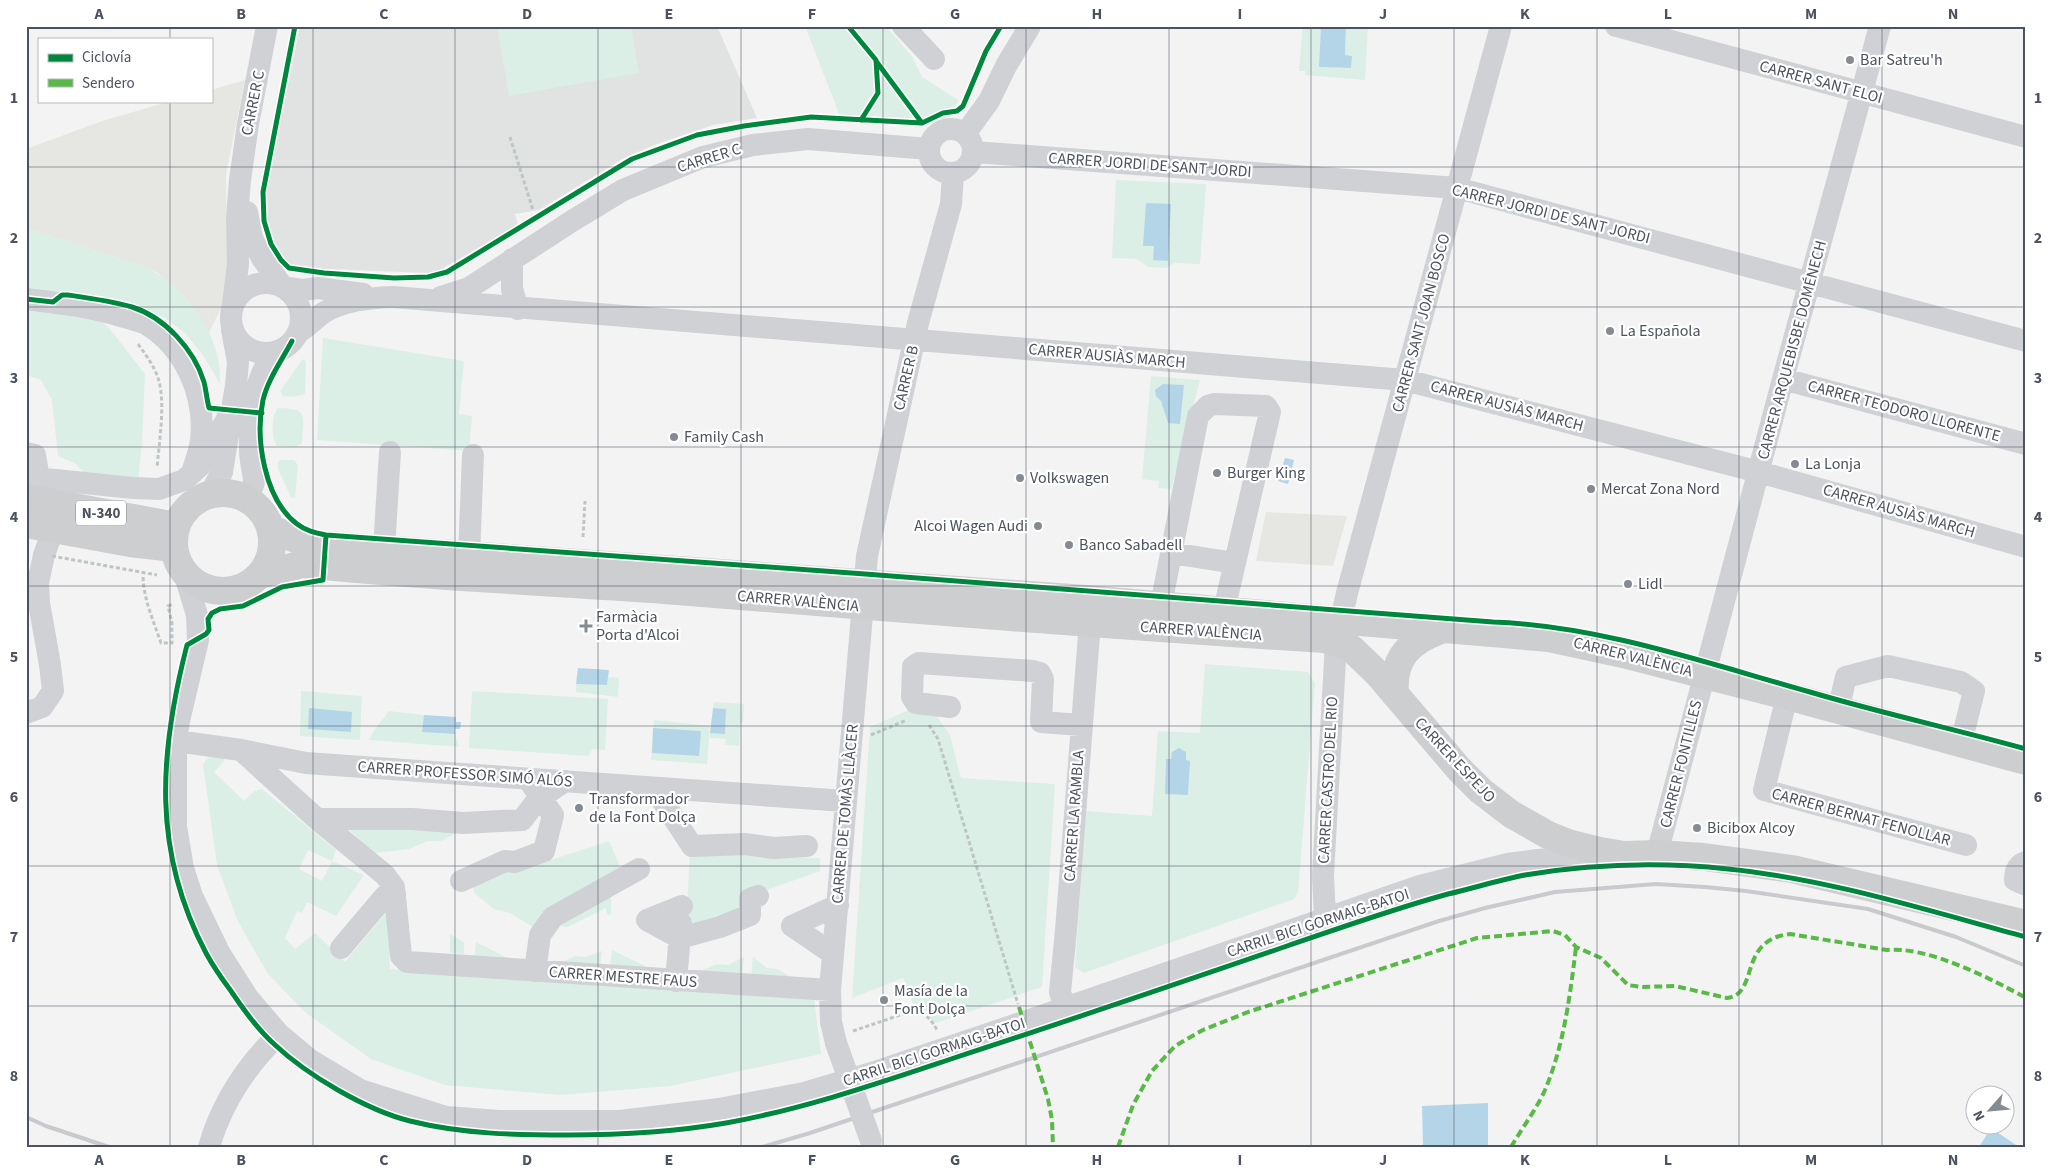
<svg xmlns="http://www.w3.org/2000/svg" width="2052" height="1173" viewBox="0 0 2052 1173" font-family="'Source Sans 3',sans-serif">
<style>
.commercial{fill:#e6e6e2}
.education{fill:#e1e2e2}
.green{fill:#dbefe6;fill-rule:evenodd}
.water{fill:#b4d5e8}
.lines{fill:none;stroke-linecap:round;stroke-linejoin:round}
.path{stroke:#bdc6c5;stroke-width:3;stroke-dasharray:4 2.5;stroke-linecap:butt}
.minor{stroke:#cfd1d4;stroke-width:22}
.major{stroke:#ccced0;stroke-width:28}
.rail{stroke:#c9cacd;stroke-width:4}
.path-bridge{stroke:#bdc6c5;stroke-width:3;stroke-dasharray:4 2.5;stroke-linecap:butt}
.minor-bridge{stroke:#cfd1d4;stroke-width:22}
.quiet{stroke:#58b947;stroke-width:4;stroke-dasharray:8 4;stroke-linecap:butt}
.cycleway-casing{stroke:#fff;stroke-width:8}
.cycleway{stroke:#00873e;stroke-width:5}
.grid{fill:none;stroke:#4c525e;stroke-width:1;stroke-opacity:0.55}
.poi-dot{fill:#868a92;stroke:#fff;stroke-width:2}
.labels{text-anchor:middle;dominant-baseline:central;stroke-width:4.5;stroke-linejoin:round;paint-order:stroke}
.shield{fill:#fff;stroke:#82868e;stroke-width:1}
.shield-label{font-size:15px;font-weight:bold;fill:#4c525e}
.poi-label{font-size:16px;fill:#4c525e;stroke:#fff;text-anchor:start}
.street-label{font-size:16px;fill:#4c525e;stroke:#fff}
.neatline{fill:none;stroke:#4c525e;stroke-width:2}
.grid-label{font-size:16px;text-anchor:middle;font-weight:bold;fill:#4c525e}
</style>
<rect width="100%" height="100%" fill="#f3f3f3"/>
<!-- commercial -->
<path class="commercial" d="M245,80L226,174L228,293L209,333L197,312L184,296L158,273L146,267L26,228V149L102,121L171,101H211V90Z
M1266,512L1347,516L1333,566L1256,561Z"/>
<!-- education -->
<path class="education" d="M300,26H717L757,118L713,125L654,145L622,159L539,210L515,214L518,225L438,271L427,273L305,268L284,262L271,235L267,216L266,193Z"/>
<!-- green -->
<path class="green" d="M497,26H631L639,73L509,96Z
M805,26H886L913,58L922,77L958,100C955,109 951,114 944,119L840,116Z
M1303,26H1321L1320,67L1351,68L1352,56L1345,55L1346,26H1368L1365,80L1305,75V71H1299Z
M1116,180L1206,184L1200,264L1174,263L1166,268L1148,267L1137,259L1112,258Z
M26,228L146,267C187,288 223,336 220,384L203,355L185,333L164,317L82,295L26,289Z
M26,308L98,318L110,329L145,374L142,443L138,483L90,480L76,464L58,456L52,400L41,380L26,375Z
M323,338L464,361L459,414L472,416L469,451L317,440Z
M302,360H305L306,363L305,394L293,397L283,396L280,391Z
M1151,376L1200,380L1171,489L1158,488L1159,481L1142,479Z
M278,408C310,409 303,415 302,443L296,447L277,446C271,438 271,415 278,408Z
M282,460H294L298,465L295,498L291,497L278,469V461Z
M1205,664L1308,672L1315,683L1298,893L1294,899L1084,973L1075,967L1085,811L1152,816L1158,731L1200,733Z
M608,677L619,678L618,697L576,692V684L607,685Z
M301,691L362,696L360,740L300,736Z
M472,691L608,699L605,750L592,749L588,756L469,748Z
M714,702L744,704L743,722L740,723L739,746L725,745L726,739L710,738V733H725L726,709L713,708Z
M909,710L936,715L950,735L961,778L1055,784L1042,987L936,1023L913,1003L903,978L852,998L870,727Z
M389,711L424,715L423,732L455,734L459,747L369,740L375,729Z
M654,720L710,726L707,764L651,760Z
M214,751L225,760L214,772L244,801L254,791L262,789L336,850L332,861L364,875L336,916L307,902L302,913L297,911L285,938L295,949L315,933L345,962L388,910L390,969L814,999L821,1054L670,1086L560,1095L445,1085L371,1059L306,1013L268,974L253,948L237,919L217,865L203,764ZM308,850L332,861L322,881L299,869Z
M346,827L463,829L441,841H428L409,849L375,853Z
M609,841L622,871L536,929L510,913L494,909L474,893L473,882L505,871H517Z
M744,849L767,857L820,858V871L747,897L743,911L708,923L686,924L690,853Z
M611,891V915L607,914L606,908L568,927L560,926Z
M450,934L464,942V954L450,953Z
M476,942C487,948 498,952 508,959L475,955Z
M612,950C627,958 641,963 656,972L610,968Z
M602,951L600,969L553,966L575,956L585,957Z
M744,957L742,978L691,975L717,964L728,965Z
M753,957L767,968L777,969L800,982L751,978Z"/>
<!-- water -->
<path class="water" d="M1321,26H1346L1345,55L1352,56L1351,68L1319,67Z
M1146,203L1171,204L1168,261L1153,260L1154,246H1143Z
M1163,384L1184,385L1180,424L1168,423L1161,401L1156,396L1155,390Z
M1285,458L1294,460L1288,484L1278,481Z
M578,668L609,670L607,685L576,684Z
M309,708L352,712L351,732L308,729Z
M713,708L726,709L725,734L710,733Z
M424,715L456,717V722H461L460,729H455V734L422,732Z
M653,728L701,731L699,756L652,753Z
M1179,748L1186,752V760L1190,761L1188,795L1165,794L1166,759H1171L1172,752Z
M1488,1103V1147H1423L1422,1106Z
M1991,1128L2019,1147H1979Z"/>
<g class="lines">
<!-- path -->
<path class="path" d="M848,26L876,60L878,93L861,120
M877,61L922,122
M969,93L986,51L1001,26
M817,118L922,123L943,113L956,112
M510,137L533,210
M613,171C643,152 680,139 714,132
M264,200L263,192L295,26
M422,277L447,272L546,212
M138,344C146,355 154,366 158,378C166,400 159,444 157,468
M583,537L585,501
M143,577C144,601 154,622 161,643H172V623L168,606L173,604
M929,725L938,739L1018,1004
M871,735L907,720
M853,1031L912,1011C927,1013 931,1019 938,1032"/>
<!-- minor -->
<path class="minor" d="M903,26L934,59
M1616,26L2026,137
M929 151a22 22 0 1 1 44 0a22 22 0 1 1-44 0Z
M965,134L989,101L1006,66L1030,26
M974,152L1457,188L2026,341
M247,212L252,238L262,258L282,286
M512,259V289L518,309
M231 318a35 35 0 1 1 70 0a35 35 0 1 1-70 0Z
M284,287L303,290L318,288L363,294
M441,297L469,288L572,221L623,190L703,157L753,145L808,139L929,149
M26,299C59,303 92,307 124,317C131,319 140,321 146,324C185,347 206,396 201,440C200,451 195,462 192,473
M233,304L238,264L237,218L240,180L248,124L267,26
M298,333C307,327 315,319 323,313C344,300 369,298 393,297L1405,380L1759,472L2026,547
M1783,379L2026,444
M26,453L35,455L39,479
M26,477L133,488L159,489L184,480L200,466L232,410
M210,494L222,472L236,385L238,362L232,330
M247,499C249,493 254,486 254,481C253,470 250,460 250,450C249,416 254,380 274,352
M384,549L390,452
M1171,553L1235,563
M469,556L473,455
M184,572L197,615L198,640L179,721L176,741V826L183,868L192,896L219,952L248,998L279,1034L310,1060L360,1090L446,1117L499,1121H620L719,1109L804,1093L878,1071L1065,1008L1420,886L1508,864L1537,860L1598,856
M1161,605L1198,416L1208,406L1214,404L1266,406L1270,412L1224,610
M1787,696L1764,790L1966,845
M950,707L916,703L912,697L913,667L919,663L1033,671L1040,673L1043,679L1041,722L1081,725
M1838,710L1846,677L1888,666L1961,682L1974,691L1961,743
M26,713L42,707L53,691L50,665L39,603L38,583L44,555L53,530
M176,741L241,750L306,763L845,801
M241,750L317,819L385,875L394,887L401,956L407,962L830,990
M654,788L692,846L745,844L774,848L807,846
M317,819H412L463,823L522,820L538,799L565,781
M1657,854L1783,379L1880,26
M2026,862C2017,865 2015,872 2015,880L2026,885
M461,881L505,861L515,862L544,851L553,815L532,785
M682,906L647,920L680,938L720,927L750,915V899L758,896
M1325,919L1323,875L1336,642L1347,593L1501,26
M341,948L385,896L395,894
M833,954L792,926L838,905
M535,971L540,935L553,917L639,869
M676,981L681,923
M1065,1008L1060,992L1066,930L1090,622
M836,1043L831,1022L830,990L867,556L918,323L951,204L953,174
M209,1147C222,1102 246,1066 279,1034"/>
<!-- major -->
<path class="major" d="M174 542a49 49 0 1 1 98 0a49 49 0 1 1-98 0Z
M26,498L176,526
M26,524L130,543L174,548
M271,529L303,542L325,545L1086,599L1549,638L1623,654L1787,696L2026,761
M260,575L303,564C418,576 535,581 652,589C876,607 1099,625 1324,639L1346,645L1353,650L1378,674L1459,769L1481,791L1511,814L1548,835L1568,843L1600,851L1624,855L1657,854L1704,857L1792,869L2026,924
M1395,694C1392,657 1410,641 1443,629"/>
<!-- rail -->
<path class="rail" d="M26,1117L46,1126L109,1147
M762,1147L810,1133L1439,921L1485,908L1555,892L1656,884L1705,887L1746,891L1868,909L1956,937L2026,966"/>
<!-- path-bridge -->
<path class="path-bridge" d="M52,556L157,575"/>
<!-- minor-bridge -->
<path class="minor-bridge" d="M836,1043L871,1141"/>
<!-- quiet -->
<path class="quiet" d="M1019,1007L1048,1099L1052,1120L1053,1147
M1118,1147L1133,1105L1152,1071L1175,1046L1203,1030L1248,1012L1477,938L1553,931L1565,935L1576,947L1601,958L1628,985L1641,987L1675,986L1727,998C1760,994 1737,940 1790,934L1887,950C1927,946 1990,978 2026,998
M1511,1147C1522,1128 1536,1110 1545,1090C1564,1045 1570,996 1576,947"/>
<defs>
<path id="cycleway" d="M295,26L263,192L264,221L271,244L281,260L289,268L324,273L394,278L428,277L447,272L632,159L697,135L744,126L811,117L922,123L943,113L957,111L963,106L986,51L1001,26
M848,26L876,60L878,93L861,120
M876,61L922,123
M26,299L53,302L62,295H68C89,298 111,301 132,307C164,317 194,349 204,382C206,390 207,400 209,408L262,413
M292,341C282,360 268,379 263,400C255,438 264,499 297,524C306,531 316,533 326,535L865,574L1493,622C1601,626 1706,663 1810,692C1881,713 1954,729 2026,749
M326,535L323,580L282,587L243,606L220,609L212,613L208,619L209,630L206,634L187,645C159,754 152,851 206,953C213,966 222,979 231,991C243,1009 257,1029 274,1044C307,1075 366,1110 410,1121C462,1134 515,1135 568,1135C620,1135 674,1132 726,1123C804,1109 879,1083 954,1058C1065,1022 1176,984 1287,946C1340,928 1393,909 1448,894C1474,888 1499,880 1525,875C1592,864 1661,862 1728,869C1829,879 1929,911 2026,937"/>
</defs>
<!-- cycleway casing -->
<use href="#cycleway" class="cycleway-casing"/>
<!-- cycleway -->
<use href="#cycleway" class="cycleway"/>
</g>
<!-- grid -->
<path class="grid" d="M170,26V39M313,26V1147M455,26V1147M598,26V1147M741,26V1147M883,26V1147M1026,26V1147M1169,26V1147M1311,26V1147M1454,26V1147M1597,26V1147M1739,26V1147M1882,26V1147M170,101V1147M26,167H2026M26,307H2026M26,447H2026M26,586H2026M26,726H2026M26,866H2026M26,1006H2026"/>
<!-- markers -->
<g class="poi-dot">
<circle cx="1850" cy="60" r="5"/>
<circle cx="1610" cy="331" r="5"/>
<circle cx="674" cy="437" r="5"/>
<circle cx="1795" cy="464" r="5"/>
<circle cx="1217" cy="473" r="5"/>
<circle cx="1020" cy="478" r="5"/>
<circle cx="1591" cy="489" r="5"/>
<circle cx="1038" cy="526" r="5"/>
<circle cx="1069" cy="545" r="5"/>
<circle cx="1628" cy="584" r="5"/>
<path d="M583.5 618.5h5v5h5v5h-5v5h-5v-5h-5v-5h5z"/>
<circle cx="579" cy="808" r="5"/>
<circle cx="1697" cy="828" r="5"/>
<circle cx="884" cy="1000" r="5"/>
</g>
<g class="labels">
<!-- shield labels -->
<rect class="shield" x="76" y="500.5" width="50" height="25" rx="4"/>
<g class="shield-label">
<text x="101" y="513">N-340</text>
</g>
<!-- poi labels -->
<g class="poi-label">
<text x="1860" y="60">Bar Satreu'h</text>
<text x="1620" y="331">La Española</text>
<text x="684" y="437">Family Cash</text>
<text x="1805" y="464">La Lonja</text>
<text x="1227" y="473">Burger King</text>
<text x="1030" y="478">Volkswagen</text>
<text x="1601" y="489">Mercat Zona Nord</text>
<text x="1028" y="526" text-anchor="end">Alcoi Wagen Audi</text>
<text x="1079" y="545">Banco Sabadell</text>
<text x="1638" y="584">Lidl</text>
<text x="596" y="617">Farmàcia<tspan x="596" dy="18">Porta d'Alcoi</tspan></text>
<text x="589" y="799">Transformador<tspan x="589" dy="18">de la Font Dolça</tspan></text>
<text x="1707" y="828">Bicibox Alcoy</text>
<text x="894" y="991">Masía de la<tspan x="894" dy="18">Font Dolça</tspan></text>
</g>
<!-- street labels -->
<g class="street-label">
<text transform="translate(1821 82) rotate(15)">CARRER SANT ELOI</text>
<text transform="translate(253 103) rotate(-79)">CARRER C</text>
<text transform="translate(709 158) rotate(-17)">CARRER C</text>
<text transform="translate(1150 165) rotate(4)">CARRER JORDI DE SANT JORDI</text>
<text transform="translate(1551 214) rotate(14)">CARRER JORDI DE SANT JORDI</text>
<text transform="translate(1421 323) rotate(-75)">CARRER SANT JOAN BOSCO</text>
<text transform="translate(1792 350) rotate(-75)">CARRER ARQUEBISBE DOMÉNECH</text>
<text transform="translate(1107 356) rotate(5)">CARRER AUSIÀS MARCH</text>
<text transform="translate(906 378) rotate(-77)">CARRER B</text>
<text transform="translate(1507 406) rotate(15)">CARRER AUSIÀS MARCH</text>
<text transform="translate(1904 411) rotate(15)">CARRER TEODORO LLORENTE</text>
<text transform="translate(1899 511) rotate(16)">CARRER AUSIÀS MARCH</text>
<text transform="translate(798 601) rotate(5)">CARRER VALÈNCIA</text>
<text transform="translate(1201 631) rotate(4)">CARRER VALÈNCIA</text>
<text transform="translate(1633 657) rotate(14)">CARRER VALÈNCIA</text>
<text transform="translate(1455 760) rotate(47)">CARRER ESPEJO</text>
<text transform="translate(1681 764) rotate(-76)">CARRER FONTILLES</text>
<text transform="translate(465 774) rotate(4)">CARRER PROFESSOR SIMÓ ALÓS</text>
<text transform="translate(1328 780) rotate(-87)">CARRER CASTRO DEL RIO</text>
<text transform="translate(845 814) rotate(-85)">CARRER DE TOMÀS LLÀCER</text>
<text transform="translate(1074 816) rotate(-86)">CARRER LA RAMBLA</text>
<text transform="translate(1861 817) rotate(15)">CARRER BERNAT FENOLLAR</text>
<text transform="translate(1318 923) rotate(-18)">CARRIL BICI GORMAIG-BATOI</text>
<text transform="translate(623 977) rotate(4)">CARRER MESTRE FAUS</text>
<text transform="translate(934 1052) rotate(-18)">CARRIL BICI GORMAIG-BATOI</text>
</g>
</g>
<!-- border -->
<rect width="2052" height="1173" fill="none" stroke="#ffffff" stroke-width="55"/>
<!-- legend -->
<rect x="38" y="38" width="175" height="65" fill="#ffffff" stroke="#b7babf"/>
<rect x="48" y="54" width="25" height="8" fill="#00873e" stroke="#b7babf"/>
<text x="82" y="62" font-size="15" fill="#4c525e">Ciclovía</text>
<rect x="48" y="79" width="25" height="8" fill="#58b947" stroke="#b7babf"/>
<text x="82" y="88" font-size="15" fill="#4c525e">Sendero</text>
<!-- north arrow -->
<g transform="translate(1990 1110) rotate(243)"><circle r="24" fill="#ffffff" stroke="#b7babf"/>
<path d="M0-4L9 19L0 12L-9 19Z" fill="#868a92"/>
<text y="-8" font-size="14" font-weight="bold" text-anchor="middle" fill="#4c525e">N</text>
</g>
<rect x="28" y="28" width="1996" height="1118" class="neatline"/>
<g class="grid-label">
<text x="99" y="19">A</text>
<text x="241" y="19">B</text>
<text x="384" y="19">C</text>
<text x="527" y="19">D</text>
<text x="669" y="19">E</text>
<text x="812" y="19">F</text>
<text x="955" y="19">G</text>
<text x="1097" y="19">H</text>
<text x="1240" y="19">I</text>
<text x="1383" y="19">J</text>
<text x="1525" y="19">K</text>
<text x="1668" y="19">L</text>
<text x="1811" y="19">M</text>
<text x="1953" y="19">N</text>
<text x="14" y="103">1</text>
<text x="2038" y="103">1</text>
<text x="14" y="243">2</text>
<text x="2038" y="243">2</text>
<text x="14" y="383">3</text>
<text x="2038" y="383">3</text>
<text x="14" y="522">4</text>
<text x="2038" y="522">4</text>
<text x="14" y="662">5</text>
<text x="2038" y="662">5</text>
<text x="14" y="802">6</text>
<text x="2038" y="802">6</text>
<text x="14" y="942">7</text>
<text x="2038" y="942">7</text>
<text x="14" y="1081">8</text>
<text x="2038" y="1081">8</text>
<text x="99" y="1165">A</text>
<text x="241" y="1165">B</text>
<text x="384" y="1165">C</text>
<text x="527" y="1165">D</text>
<text x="669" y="1165">E</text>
<text x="812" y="1165">F</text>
<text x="955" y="1165">G</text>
<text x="1097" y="1165">H</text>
<text x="1240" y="1165">I</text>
<text x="1383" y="1165">J</text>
<text x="1525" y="1165">K</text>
<text x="1668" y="1165">L</text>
<text x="1811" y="1165">M</text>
<text x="1953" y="1165">N</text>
</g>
</svg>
